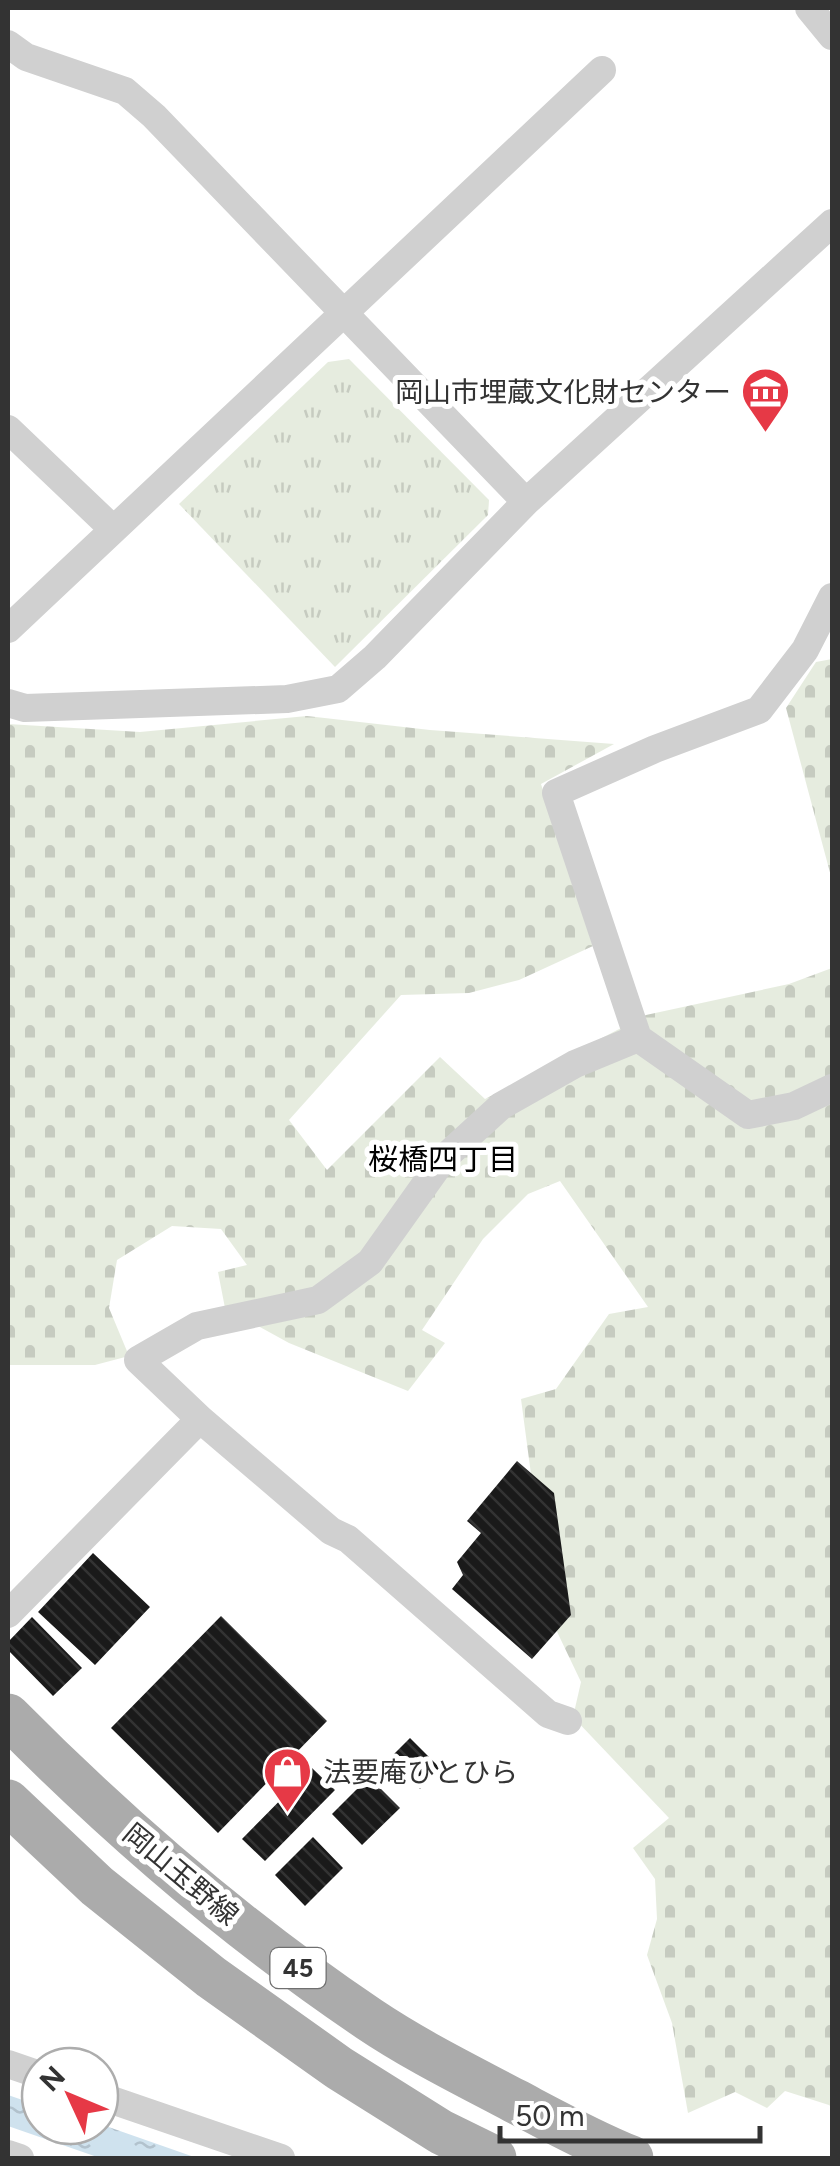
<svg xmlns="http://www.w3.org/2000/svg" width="840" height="2166" viewBox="0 0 840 2166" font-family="Figtree,'Noto Sans JP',sans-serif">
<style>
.cemetery{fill:url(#cemetery-stones)}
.park{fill:url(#park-tufts)}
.water{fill:url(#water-ripples)}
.building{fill:url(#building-back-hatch)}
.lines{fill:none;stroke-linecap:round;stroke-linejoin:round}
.minor{stroke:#d0d0d0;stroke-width:28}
.primary{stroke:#ababab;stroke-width:45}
.labels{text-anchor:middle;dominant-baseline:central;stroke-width:10;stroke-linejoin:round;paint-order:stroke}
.shield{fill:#fff;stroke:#707070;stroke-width:2.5}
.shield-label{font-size:25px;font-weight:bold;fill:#333}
.poi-label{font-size:28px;fill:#333;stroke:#fff;text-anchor:end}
.street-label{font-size:28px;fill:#333;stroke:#fff}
.neighbourhood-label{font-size:30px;fill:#000;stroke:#fff}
</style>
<defs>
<pattern id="cemetery-stones" width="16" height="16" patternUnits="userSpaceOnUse" patternTransform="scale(2.5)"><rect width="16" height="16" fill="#e6ecdf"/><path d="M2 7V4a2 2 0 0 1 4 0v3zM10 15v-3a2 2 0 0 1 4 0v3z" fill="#c6cbc0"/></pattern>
<pattern id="park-tufts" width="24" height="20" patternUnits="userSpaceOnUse" patternTransform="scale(2.5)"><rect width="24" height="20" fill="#e6ecdf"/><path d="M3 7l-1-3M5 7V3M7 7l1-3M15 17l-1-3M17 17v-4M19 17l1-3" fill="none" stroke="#c6cbc0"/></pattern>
<pattern id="water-ripples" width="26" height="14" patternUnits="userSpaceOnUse" patternTransform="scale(2.5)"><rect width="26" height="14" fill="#cfe2ee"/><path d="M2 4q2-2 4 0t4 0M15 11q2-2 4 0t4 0" fill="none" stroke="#b2c2cd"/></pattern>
<pattern id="building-back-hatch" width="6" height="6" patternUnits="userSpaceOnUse" patternTransform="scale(2.5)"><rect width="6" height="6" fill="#1a1a1a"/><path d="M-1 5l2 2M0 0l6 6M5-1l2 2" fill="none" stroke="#333"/></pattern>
</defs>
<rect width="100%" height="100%" fill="#fff"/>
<!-- cemetery -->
<path class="cemetery" d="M832,659V880L786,708L816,662Z
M307,716L430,730L614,744L541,784L593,946L519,980L469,993L401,995L289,1120L327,1170L440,1057L485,1099L646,1015L789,984L832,968V2106L785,2091L767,2108L735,2092L688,2113L672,2023L647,1955L657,1919L655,1879L633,1848L669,1818L573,1717L581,1682L550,1617L521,1399L556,1389L609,1314L648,1307L560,1181L528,1194L483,1239L422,1330L445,1343L408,1391L289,1343L225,1308L218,1272L247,1265L221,1229L172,1226L117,1260L109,1308L129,1356L95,1365H8V724L140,732Z"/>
<!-- park -->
<path class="park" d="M349,359L489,500L488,515L335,667L179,504L328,362Z"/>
<!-- water -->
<path class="water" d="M8,2095L40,2106V2126H100V2124L197,2158H100L8,2126Z"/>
<!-- building -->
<path class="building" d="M517,1461L554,1493L571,1615L532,1659L452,1589L463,1575L457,1562L481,1533L467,1521Z
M93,1553L150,1607L95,1665L38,1612Z
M221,1616L327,1721L218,1833L111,1728Z
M32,1617L82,1668L53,1696L8,1650V1642Z
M410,1738L440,1768L420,1789L389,1759Z
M312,1768L335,1790L265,1861L242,1839Z
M369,1777L400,1808L362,1845L332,1814Z
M313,1837L343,1868L305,1906L275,1875Z"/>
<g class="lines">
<!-- minor -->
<path class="minor" d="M809,8L832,36
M8,44L26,57L125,91L154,116L526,502
M8,429L113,529
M8,629L602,70
M8,703L25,708L287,699L338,689L375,657L526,502L832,223
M638,1038L748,1115L794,1106L832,1088
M8,1614L200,1419
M568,1721L548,1714L348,1539L331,1531L200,1419L138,1360L197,1326L318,1300L370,1262L444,1158L501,1106L575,1064L638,1038L556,793L655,749L759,710L805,650L832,597
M8,2064L40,2075
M100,2096L281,2158
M8,2154L20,2158"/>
<!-- primary -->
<path class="primary" d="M8,1716C118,1827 238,1931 369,2019C415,2050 466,2075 515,2101C553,2121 591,2142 631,2158
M8,1802L97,1886L211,1977L339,2068L441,2132L494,2158"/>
</g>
<!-- icons -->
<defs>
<symbol id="museum-pin" viewBox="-11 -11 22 30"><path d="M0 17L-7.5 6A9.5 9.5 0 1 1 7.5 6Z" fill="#e63946" stroke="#fff"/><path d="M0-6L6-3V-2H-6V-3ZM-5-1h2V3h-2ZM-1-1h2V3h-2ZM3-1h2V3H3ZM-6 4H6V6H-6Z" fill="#fff"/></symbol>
<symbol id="shop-pin" viewBox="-11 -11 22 30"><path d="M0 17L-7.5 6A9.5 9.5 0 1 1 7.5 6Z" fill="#e63946" stroke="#fff"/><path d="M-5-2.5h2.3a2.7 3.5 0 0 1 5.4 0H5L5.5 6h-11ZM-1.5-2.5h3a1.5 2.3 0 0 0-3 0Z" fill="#fff"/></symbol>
</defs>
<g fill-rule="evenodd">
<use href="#museum-pin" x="738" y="364" width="55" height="75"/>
<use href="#shop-pin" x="260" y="1744" width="55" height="75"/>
</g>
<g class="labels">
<!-- shield labels -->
<rect class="shield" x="270.5" y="1948" width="55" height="40" rx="8"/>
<g class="shield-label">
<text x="298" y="1968">45</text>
</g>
<!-- poi labels -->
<g class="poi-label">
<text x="731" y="392">岡山市埋蔵文化財センター</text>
<text x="323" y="1772" text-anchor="start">法要庵ひとひら</text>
</g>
<!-- street labels -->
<g class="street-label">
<text transform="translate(181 1874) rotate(40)">岡山玉野線</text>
</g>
<!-- neighbourhood labels -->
<g class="neighbourhood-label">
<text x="443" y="1159">桜橋四丁目</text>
</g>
</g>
<!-- border -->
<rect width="840" height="2166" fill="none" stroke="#333333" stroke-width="20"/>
<!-- north arrow -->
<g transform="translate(70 2096) rotate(314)"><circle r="48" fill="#ffffff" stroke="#adadad" stroke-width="2.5"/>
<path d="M0-8L18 38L0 25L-18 38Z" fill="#e63946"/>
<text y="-15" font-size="28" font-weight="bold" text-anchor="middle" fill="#333333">N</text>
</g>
<!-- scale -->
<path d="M500 2126v15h260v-15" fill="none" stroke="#333333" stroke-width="5"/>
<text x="515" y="2126" font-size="30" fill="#333333" stroke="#ffffff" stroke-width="8" paint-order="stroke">50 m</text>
</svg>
